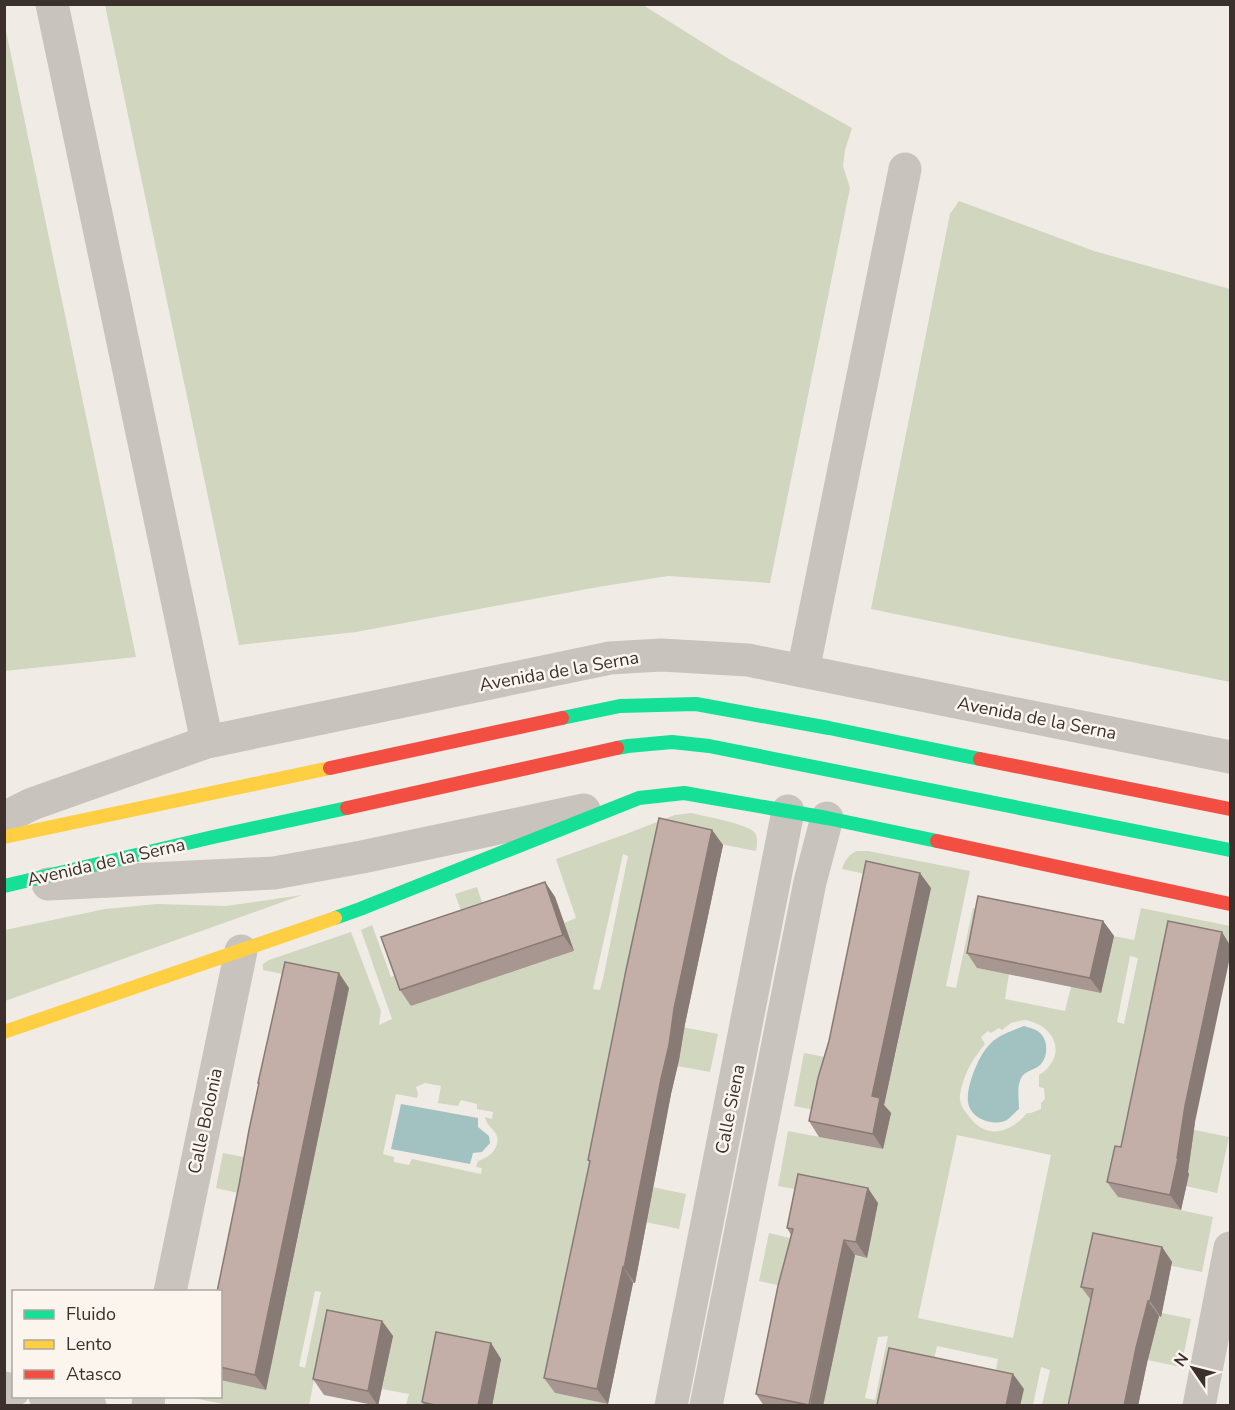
<svg xmlns="http://www.w3.org/2000/svg" width="1235" height="1410" viewBox="0 0 1235 1410" font-family="'Nunito Sans',sans-serif">
<style>
.green{fill:#d1d6bf;fill-rule:evenodd}
.water{fill:#a1c2c1}
.lines{fill:none;stroke-linecap:round;stroke-linejoin:round}
.street{stroke:#c9c3be;stroke-width:33}
.fast{stroke:#16e098;stroke-width:14}
.slow{stroke:#ffcf43;stroke-width:14}
.jam{stroke:#f24e42;stroke-width:14}
.wall{fill:#a89690}
.shaded-wall{fill:#887a75}
.building{fill:#c3afa7;stroke:#887a75;stroke-width:1.5}
.labels{text-anchor:middle;dominant-baseline:central;stroke-width:5;stroke-linejoin:round;paint-order:stroke}
.street-label{font-size:18px;fill:#3b302b;stroke:#fbf5ee}
</style>
<rect width="100%" height="100%" fill="#f0ebe5"/>
<!-- green -->
<path class="green" d="M105,5H643L729,59L852,128L845,150L843,166L850,188L770,583L668,576L598,587L356,632L239,645Z
M5,26L136,657L5,671Z
M959,201L1094,251L1230,289V682L871,609L950,214Z
M691,813C703,816 749,824 755,833C758,838 757,845 756,851L670,834L631,1017L718,1034L710,1072L624,1056L599,1176L686,1194L679,1229L594,1211L555,1393L613,1405H492L424,1397L422,1405H406L409,1394L382,1389L393,1336L315,1375L309,1405H228L188,1397L220,1396L221,1380L266,1389L304,1208L216,1188L223,1153L311,1170L349,988L263,970V964L269,960L351,932L381,1011L379,1025L392,1019L361,930L372,925L391,977L399,974L411,1006L469,986L476,952L455,894L477,887L493,936L515,971L574,951L564,923L576,918L556,859L626,834L675,815ZM623,854L628,856L603,979L600,990L593,989ZM425,1083L441,1086L438,1103L458,1106L461,1100L477,1104V1109L493,1112L492,1119L485,1117C487,1126 492,1127 496,1134C502,1147 489,1158 478,1161L476,1167L482,1168L481,1174L412,1159L409,1165L394,1162V1157L383,1154L396,1094L417,1098L418,1094L416,1087ZM315,1291L321,1292L305,1368L299,1366Z
M857,851H868L970,871L946,986L956,988L973,908L989,911L977,968L1009,974L1005,999L1065,1011L1071,987L1113,936L1134,940L1141,908L1230,926V947L1179,936L1141,1119L1229,1137L1217,1193L1186,1186L1189,1174L1119,1197L1213,1217L1202,1272L1172,1266V1262L1092,1302L1160,1316L1162,1313L1191,1319L1181,1367L1095,1349L1083,1405H1042L1050,1370L1041,1367L1033,1405H1020L993,1383L998,1359L937,1346L932,1370L891,1405H823L845,1299L759,1281L769,1233L798,1240V1244L867,1258L878,1204L778,1186L788,1131L883,1149L890,1114L825,1112L794,1106L804,1053L892,1070L931,888L842,869C845,860 848,855 857,851ZM1130,956L1138,958L1124,1024L1117,1022ZM1024,1020C1055,1024 1069,1056 1039,1075V1087L1044,1088L1045,1099L1041,1103V1109L1031,1113H1027C1010,1134 985,1140 968,1115C964,1110 960,1105 960,1098C959,1096 961,1092 961,1089C966,1070 973,1059 985,1044L981,1037L988,1031L991,1033L999,1028L1002,1030L1011,1023ZM957,1135L1051,1155L1013,1338L918,1318ZM888,1336L875,1400L865,1398L878,1337Z
M302,895L5,1001V930L105,909L157,904L226,906Z"/>
<!-- water -->
<path class="water" d="M1024,1026C1030,1028 1037,1029 1041,1034C1048,1041 1048,1056 1041,1064C1035,1071 1023,1070 1020,1081C1017,1087 1019,1101 1019,1109C1014,1113 1010,1119 1005,1121C991,1126 970,1118 968,1102C966,1086 979,1054 991,1043C999,1035 1014,1030 1024,1026Z
M401,1104L478,1118V1127L489,1136L490,1143L482,1152L473,1153L470,1164L391,1149Z"/>
<g class="lines">
<!-- street -->
<path class="street" d="M52,4L207,742
M803,671L905,169
M4,818L32,804L207,742L610,658L661,655L748,660L1230,757
M48,884L274,873L362,857L584,810
M170,1292L241,951
M4,1388L14,1390
M45,1396L90,1406
M148,1406L149,1396
M671,1406L788,811
M706,1406L810,882L827,818
M1199,1406L1230,1248"/>
<!-- fast -->
<path class="fast" d="M562,718L620,706L696,704L829,728L980,759
M617,748L628,746L672,742L709,746L1230,850
M4,886L213,837L347,808
M335,918L360,909L639,798L684,793L827,818L937,841"/>
<!-- slow -->
<path class="slow" d="M4,837L330,768
M4,1032L335,918"/>
<!-- jam -->
<path class="jam" d="M980,759L1230,809
M330,768L562,718
M347,808L617,748
M937,841L1230,904"/>
</g>
<!-- wall -->
<path class="wall" d="M712,830L723,845L685,1024L679,1060L671,1094L635,1283H633L608,1404L555,1393L544,1378L590,1162L588,1160Z
M545,882L555,897L574,951L411,1006L400,990Z
M931,888L884,1105L891,1113L883,1149L819,1137L809,1121Z
M1103,921L1114,936L1101,993L977,968L967,953Z
M349,988L266,1390L220,1380V1292L239,1185L259,1085L258,1083Z
M1195,1122L1188,1172L1189,1174L1181,1210L1118,1197L1107,1182L1121,1147Z
M878,1203L867,1258L855,1255L823,1406H764L756,1394L791,1235L787,1228Z
M1162,1247L1172,1262L1161,1317L1159,1316L1147,1363L1138,1406H1068L1091,1300L1081,1287Z
M382,1321L393,1336L378,1406L324,1395L313,1379Z
M501,1359L492,1406H424L422,1402Z"/>
<!-- shaded-wall -->
<path class="shaded-wall" d="M712,830L723,845L685,1024L679,1060L671,1094L635,1283L624,1268L674,1009Z
M920,873L931,888L884,1105L891,1113L883,1149L873,1134L872,1096Z
M545,882L555,897L574,951L563,935Z
M1103,921L1114,936L1101,993L1090,978Z
M1222,932L1230,945V957L1195,1122L1188,1172L1189,1174L1181,1210L1170,1195L1185,1106Z
M339,973L349,988L266,1390L255,1375Z
M868,1188L878,1203L867,1258L856,1242Z
M844,1240L855,1255L823,1406H810Z
M1162,1247L1172,1262L1161,1317L1150,1301Z
M623,1267L633,1283L608,1404L597,1389Z
M1148,1301L1159,1316L1147,1363L1138,1406H1124L1136,1348Z
M382,1321L393,1336L378,1406L368,1391Z
M491,1343L501,1359L492,1406H478Z
M1013,1374L1024,1389L1020,1406H1006Z"/>
<!-- building -->
<path class="building" d="M659,818L712,830L674,1009L669,1045L661,1079L624,1268L623,1267L597,1389L544,1378L590,1161L588,1160L626,970Z
M866,861L920,873L872,1096L880,1098L873,1134L809,1121L818,1078L829,1041Z
M545,882L563,935L400,990L381,937Z
M978,896L1103,921L1090,978L967,953Z
M1168,921L1222,932L1185,1106L1177,1158H1178L1170,1195L1107,1182L1115,1146L1121,1147Z
M285,962L339,973L255,1375L220,1367V1292H217L239,1185L249,1130L259,1083H258Z
M798,1174L868,1188L856,1242L844,1240L809,1405L756,1394L778,1286L793,1229L787,1228Z
M1093,1233L1162,1247L1150,1301H1148L1136,1348L1124,1406H1068L1093,1289L1081,1287Z
M327,1310L382,1321L368,1391L313,1379Z
M436,1332L491,1343L478,1406H439L422,1402Z
M889,1348L1013,1374L1006,1406H881L877,1405Z"/>
<g class="labels">
<!-- street labels -->
<g class="street-label">
<text transform="translate(559 671) rotate(-10)">Avenida de la Serna</text>
<text transform="translate(1037 718) rotate(11)">Avenida de la Serna</text>
<text transform="translate(106 862) rotate(-13)">Avenida de la Serna</text>
<text transform="translate(730 1109) rotate(-79)">Calle Siena</text>
<text transform="translate(205 1121) rotate(-78)">Calle Bolonia</text>
</g>
</g>
<!-- border -->
<rect width="1235" height="1410" fill="none" stroke="#3b302b" stroke-width="12"/>
<!-- legend -->
<rect x="12" y="1290" width="210" height="108" fill="#fbf5ee" stroke="#aea6a0" stroke-width="1.5"/>
<rect x="24" y="1310" width="30" height="9" fill="#16e098" stroke="#aea6a0" stroke-width="1.5"/>
<text x="66" y="1320" font-size="18" fill="#3b302b">Fluido</text>
<rect x="24" y="1340" width="30" height="9" fill="#ffcf43" stroke="#aea6a0" stroke-width="1.5"/>
<text x="66" y="1350" font-size="18" fill="#3b302b">Lento</text>
<rect x="24" y="1370" width="30" height="9" fill="#f24e42" stroke="#aea6a0" stroke-width="1.5"/>
<text x="66" y="1380" font-size="18" fill="#3b302b">Atasco</text>
<!-- north arrow -->
<g transform="translate(1193 1368) rotate(305)" stroke="#fbf5ee" stroke-width="4.5" paint-order="stroke">
<path d="M0-4.5L10 22L0 15L-10 22Z" fill="#3b302b"/>
<text y="-9" font-size="16" font-weight="bold" text-anchor="middle" fill="#3b302b">N</text>
</g>
</svg>
